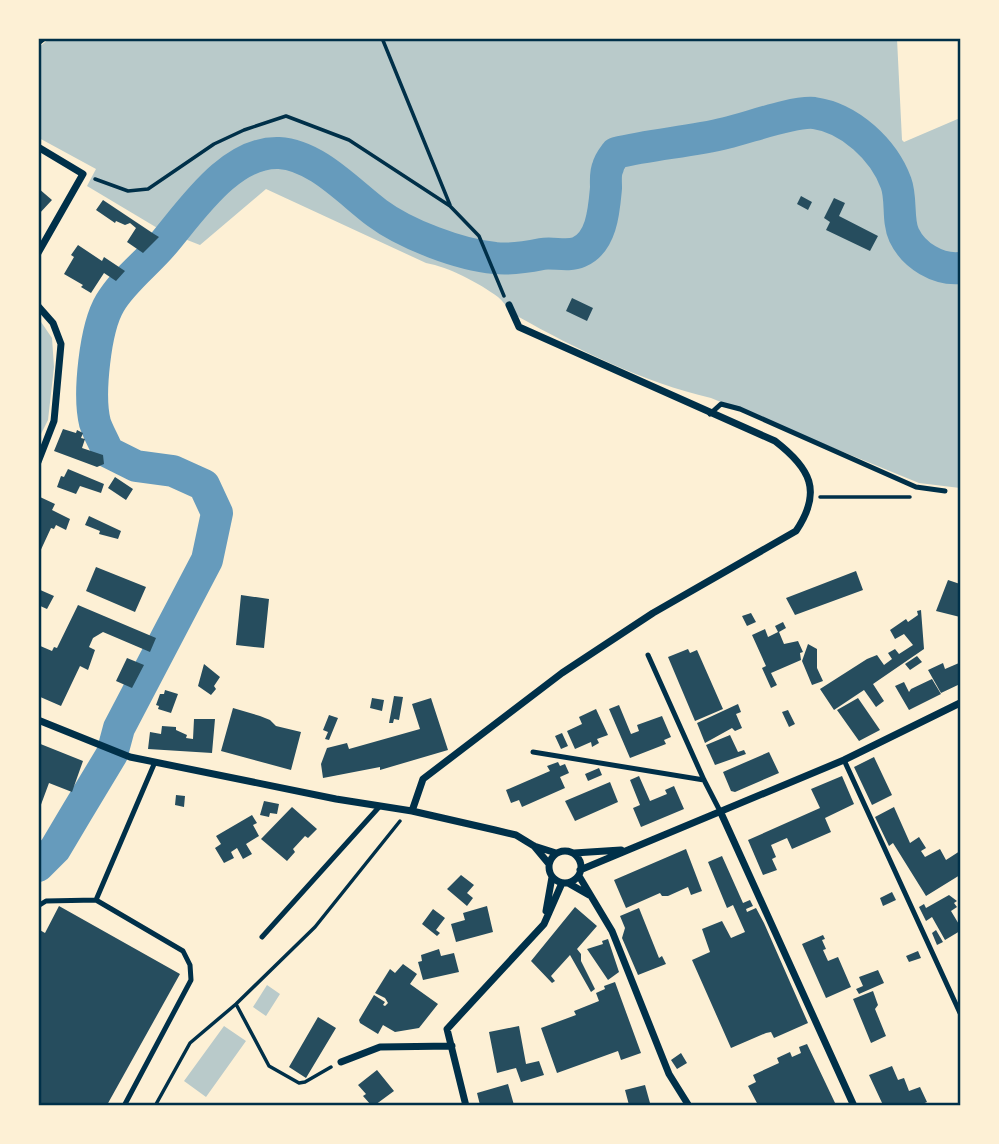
<svg xmlns="http://www.w3.org/2000/svg" width="999" height="1144" viewBox="0 0 999 1144" font-family="Overpass,sans-serif">
<style>
.green{fill:#b9caca}
.lines{fill:none;stroke-linecap:round;stroke-linejoin:round}
.river{stroke:#669bbc;stroke-width:32}
.building{fill:#264d5e}
.path{stroke:#003049;stroke-width:3.5}
.service{stroke:#003049;stroke-width:5}
.minor{stroke:#003049;stroke-width:7}
.neatline{fill:none;stroke:#003049;stroke-width:2.5}
</style>
<rect width="100%" height="100%" fill="#fdf0d5"/>
<!-- green -->
<path class="green" d="M49,39H897L902,140L904,142L960,118V488L919,483L711,398C643,382 578,350 517,316C509,311 505,303 498,297C479,283 449,267 426,263L266,189L200,245L159,229L87,186L96,169L39,138V47Z
M39,319L52,338L54,367L48,420L39,438Z
M267,985L280,994L266,1016L253,1007Z
M224,1026L246,1041L206,1097L184,1081Z"/>
<g class="lines">
<!-- river -->
<path class="river" d="M38,866L55,849L77,812L112,754L119,728L207,560L217,513L204,485L173,471L136,466L108,452C104,442 98,432 95,423C88,395 95,328 110,303C123,281 146,264 163,244C191,211 230,151 279,153C316,155 349,192 377,213C405,234 460,255 495,258C510,260 527,257 542,254C553,252 568,257 579,252C602,242 604,210 606,188C606,181 605,173 608,167C609,162 613,157 616,153C652,144 690,142 726,133C748,128 793,111 814,113C850,118 884,150 896,183C902,199 897,220 904,235C914,256 938,270 960,268"/>
</g>
<!-- building -->
<path class="building" d="M38,188L52,200L38,215Z
M801,196L812,202L808,210L797,204Z
M834,198L845,203L839,216L878,236L870,251L826,230L830,222L824,218Z
M103,200L154,234L159,237L143,253L127,242L136,228L130,223L125,225L116,221L115,223L96,210Z
M78,245L102,261L104,257L125,271L116,281L104,273L91,293L81,287L83,285L64,274L74,257L71,255Z
M572,298L593,308L587,321L566,311Z
M63,429L76,433L77,430L83,433L81,438L85,439L82,448L103,455L104,464L97,467L54,451Z
M68,469L104,484L101,493L80,486L76,494L57,487L61,476L64,477Z
M115,477L133,489L126,500L108,488Z
M40,497L55,504L52,510L70,519L66,530L56,525L54,529L51,528L38,556Z
M89,516L121,531L118,539L99,534L100,531L85,525Z
M96,567L146,587L135,612L86,591Z
M856,571L863,590L795,615L786,598Z
M948,580L960,584V617L936,611Z
M38,589L54,596L47,609L38,605Z
M241,595L269,599L264,648L236,645Z
M78,605L156,638L150,652L103,632L93,638L89,647L95,650L88,670L80,666L61,706L38,696V645L52,651L54,647L57,648Z
M921,610L924,649L873,684L884,701L876,707L864,690L834,710L820,689L867,659L877,655L884,665L892,659L888,653L895,649L899,654L913,645L904,634L895,639L890,630L906,619L908,622L918,615L917,611Z
M751,613L756,622L747,626L742,616Z
M783,622L786,628L779,632L784,644L798,641L803,652L800,653L801,660L771,673L777,685L771,688L762,668L766,666L752,635L765,629L768,637L778,632L775,626Z
M808,644L817,649V668L823,681L812,685L802,661Z
M688,649L690,653L697,650L723,709L695,721L668,657Z
M917,656L922,662L910,670L905,664Z
M127,658L144,665L132,688L116,681Z
M943,663L945,669L959,663L960,684L941,693L928,670Z
M204,664L220,677L214,686L216,689L211,695L198,686Z
M932,679L941,694L909,710L895,686L904,682L909,692L911,689Z
M165,690L178,694L171,713L158,709L159,706L156,705L160,694H164Z
M394,696L403,697L399,720L394,719L393,723H389Z
M372,698L384,700L382,711L370,708Z
M431,698L448,750L380,770V767L323,778L321,764L327,748L347,743L349,749L420,729L412,704Z
M858,698L880,730L859,741L837,710Z
M738,704L741,712L736,714L742,728L735,731L732,728L705,743L697,723Z
M619,705L631,734L639,731L637,725L662,716L671,737L664,740L666,744L630,758L609,709Z
M233,708L260,716L270,720L276,726L301,732L291,770L221,751Z
M596,709L608,735L597,739L599,743L592,747L591,742L575,749L567,731L582,724L579,717Z
M788,710L795,724L789,727L782,712Z
M329,715L338,718L329,740L325,739L328,732L323,730Z
M194,719H215L212,753L148,749L150,732L161,734L162,726L176,727V730L187,735L186,738L193,739Z
M562,733L568,746L561,749L555,736Z
M730,735L738,752L744,750L746,754L715,765L706,745Z
M38,743L83,761L72,792L49,783L39,810Z
M769,752L779,773L735,792L731,791L723,772Z
M874,757L892,795L872,805L854,767Z
M558,762L560,766L565,764L569,773L560,777L565,788L522,807L519,800L511,803L506,790L550,771L547,766Z
M599,768L602,775L588,781L585,774Z
M639,776L650,801L667,794L665,790L674,786L684,809L641,827L633,808L640,805L630,780Z
M842,776L854,804L825,818L831,832L792,849L787,838L771,845L776,857L772,859L777,870L763,875L748,840L820,808L811,789Z
M610,782L618,802L575,821L565,801Z
M176,795L185,796L184,807L175,805Z
M264,801L279,804L277,814L270,813L269,817L260,815Z
M292,807L317,829L308,838L305,836L293,849L295,852L287,861L261,839Z
M894,807L910,843L919,837L926,848L921,851L925,857L940,849L946,860L960,851V875L926,896L893,843L889,846L875,817Z
M252,815L257,823L253,825L259,836L246,844L252,854L243,859L237,848L231,852L234,858L224,863L215,848L221,844L216,836Z
M686,849L702,891L691,895L688,887L668,896H662L660,893L626,908L614,880Z
M722,856L743,903L750,900L753,906L746,909L747,912L756,908L764,923L808,1023L774,1038L771,1032L766,1033L731,1048L692,960L710,952L702,929L722,921L731,938L745,932L733,905L727,908L708,862Z
M461,875L474,885L467,893L473,898L467,906L447,889Z
M892,892L896,900L883,906L880,898Z
M949,895L957,901L954,903L957,907L951,911L960,926V931L945,940L932,917L926,921L919,907L924,904L926,908Z
M59,906L180,974L107,1105H38V929L45,933Z
M487,906L493,932L456,942L451,924L465,920L463,913Z
M575,907L597,926L577,949L581,954V961L595,989L591,992L570,955L551,976L555,981L552,983L531,961Z
M639,908L659,958L662,956L666,964L638,975L622,938L625,928L620,916Z
M433,909L445,918L436,930L440,933L437,936L422,924Z
M936,930L943,942L937,945L932,933Z
M823,935L825,939L822,940L826,949L823,950L828,961L838,957L851,987L826,998L802,944Z
M608,939L619,972L608,980L587,949L603,944L602,941Z
M439,949L441,956L454,953L459,972L423,980L418,962L422,961L421,955Z
M918,951L921,958L909,962L906,956Z
M403,964L417,974L410,984L438,1004L419,1028L395,1032L383,1025L378,1034L360,1023L359,1020L374,995L385,1002L383,1005L385,1006L388,1003L385,998L375,993L390,969L395,973Z
M878,970L884,983L859,994L856,989L863,986L859,977Z
M615,982L641,1053L621,1060L618,1051L557,1073L541,1028L576,1015L574,1011L599,1001L596,993L605,989L604,986Z
M873,991L878,1005L875,1009L886,1036L871,1043L853,999Z
M318,1017L336,1028L306,1078L289,1067Z
M519,1026L526,1064L539,1061L544,1075L521,1082L516,1068L497,1073L489,1032Z
M807,1044L836,1105H758L748,1086L756,1082L753,1075L779,1063L777,1058L790,1052L792,1057L801,1053L799,1047Z
M681,1053L687,1063L677,1069L671,1060Z
M892,1066L898,1080L904,1078L909,1091L920,1087L927,1102L920,1105H883L869,1075Z
M377,1070L394,1091L375,1105H371L363,1096L366,1094L358,1085Z
M508,1084L514,1105H480L477,1093Z
M645,1085L650,1103L629,1105L625,1090Z"/>
<g class="lines">
<!-- path -->
<path class="path" d="M382,38L450,205
M95,179L128,191L148,189L214,144L244,130L286,116L349,140L450,206L479,236L504,296
M820,497H910
M236,1004L269,1066L299,1083L305,1082L331,1067
M155,1106L190,1043L236,1004L315,927L400,821"/>
<!-- service -->
<path class="service" d="M710,414L721,404L740,409L916,487L945,491
M648,655L704,780L721,813
M533,752L704,780
M844,760L960,1013
M96,900L155,762
M38,906L46,901L96,900L183,951L190,965L191,980L124,1106
M262,937L380,806"/>
<!-- minor -->
<path class="minor" d="M38,42L43,38
M38,147L83,174L38,253
M38,306L53,323L61,344L54,421L38,462
M38,720L130,757L336,799L412,811L495,830L516,835L534,846L556,853
M412,811L423,779L562,673L653,613L796,531C823,491 810,468 775,441L519,327L509,305
M721,813L854,1106
M534,846L549,864
M549 867a16 16 0 1 1 32 0a16 16 0 1 1-32 0Z
M574,853L621,850
M580,870L844,760L960,703
M579,876L612,931L669,1074L689,1106
M568,883L589,895
M546,911L552,877
M341,1062L380,1047L452,1046
M466,1106L447,1029L544,924L562,883"/>
</g>
<!-- border -->
<rect width="999" height="1144" fill="none" stroke="#fdf0d5" stroke-width="80"/>
<rect x="40" y="40" width="919" height="1064" class="neatline"/>
</svg>
